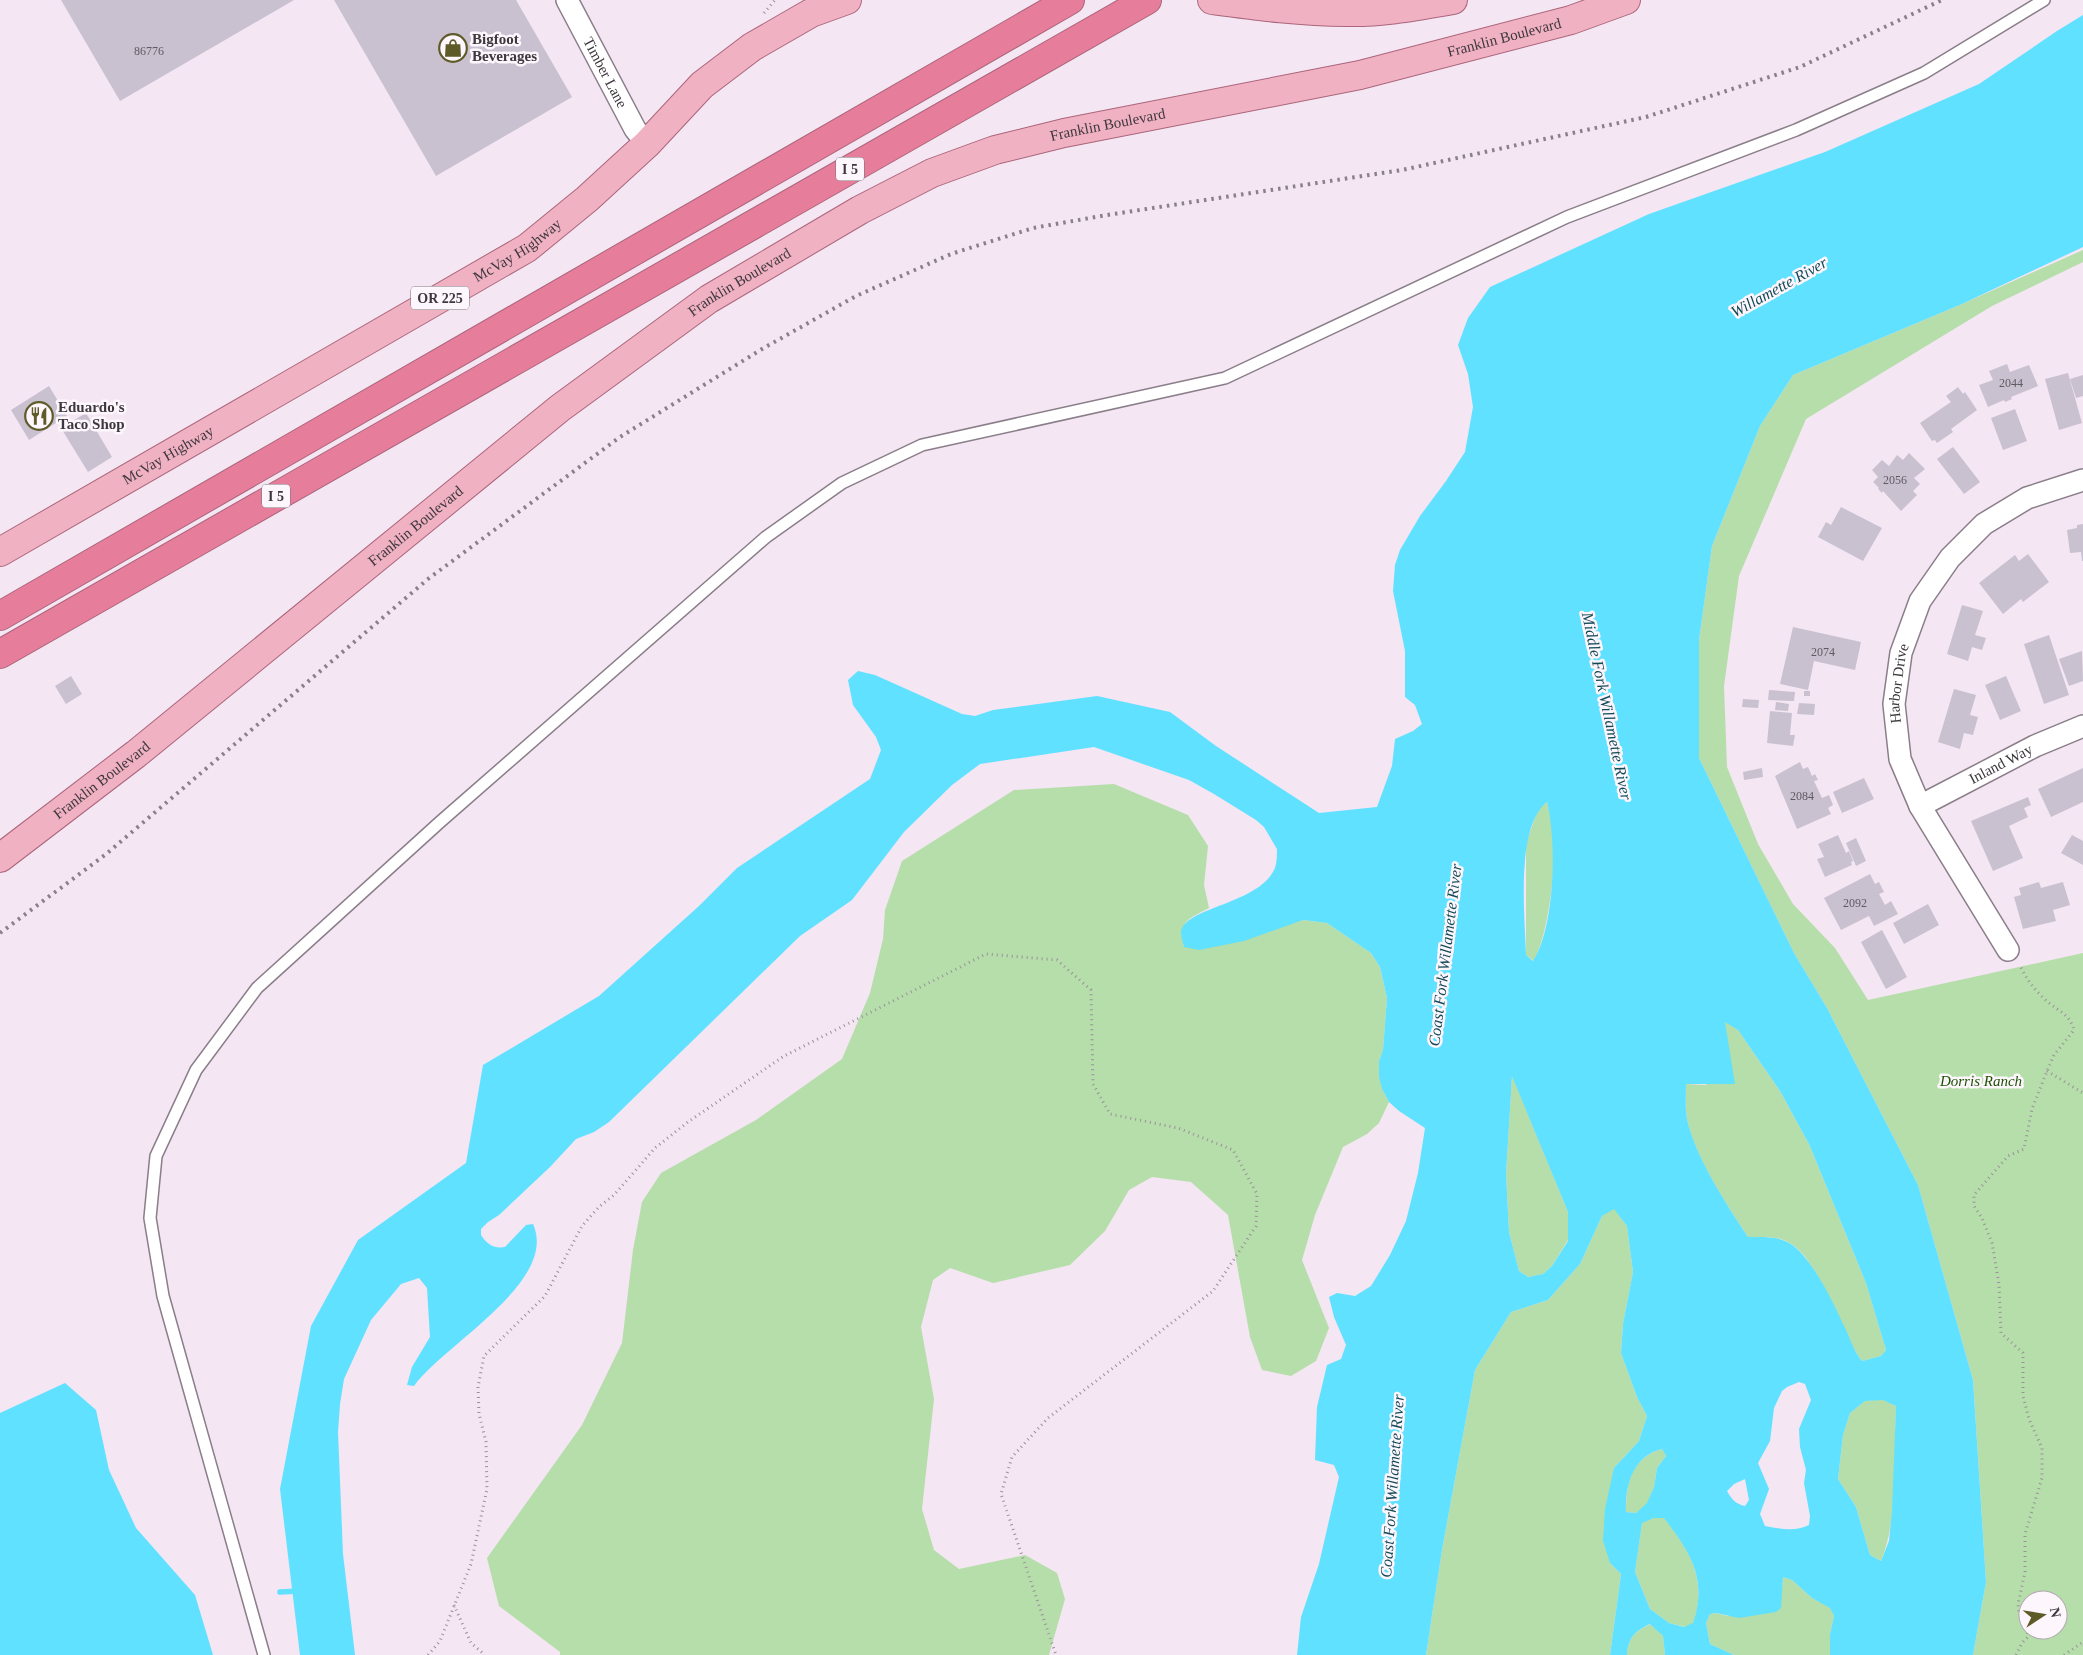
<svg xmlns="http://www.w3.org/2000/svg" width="2083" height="1655" viewBox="0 0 2083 1655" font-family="'Times New Roman',serif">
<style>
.green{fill:#b6deaa;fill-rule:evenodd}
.water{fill:#5fe1ff;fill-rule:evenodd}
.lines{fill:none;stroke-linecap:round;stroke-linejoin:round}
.stream{stroke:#5fe1ff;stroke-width:5.5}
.building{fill:#c9c1d0}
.service-casing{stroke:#8a7e89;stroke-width:14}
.minor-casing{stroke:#8a7e89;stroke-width:24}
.primary-casing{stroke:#ab657a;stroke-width:30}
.motorway-casing{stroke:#ab657a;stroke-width:30}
.path{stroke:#9b919a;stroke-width:3;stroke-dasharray:1 4;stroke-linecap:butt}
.service{stroke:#fff;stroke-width:11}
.minor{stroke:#fff;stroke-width:21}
.primary{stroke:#f0b1c3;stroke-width:28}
.motorway{stroke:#e67d9b;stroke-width:28}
.rail{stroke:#898088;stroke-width:4;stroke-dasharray:2.5 5;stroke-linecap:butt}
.labels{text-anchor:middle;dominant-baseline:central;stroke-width:5;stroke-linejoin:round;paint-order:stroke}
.number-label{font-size:12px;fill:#605a62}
.shield{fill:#fef6fd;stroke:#777177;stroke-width:1}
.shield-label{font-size:14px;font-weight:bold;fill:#3d383d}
.street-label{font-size:15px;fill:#3d383d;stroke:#fef6fd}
.poi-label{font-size:15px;font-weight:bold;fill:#3d383d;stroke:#fef6fd;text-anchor:start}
.park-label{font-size:15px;font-style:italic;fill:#1c5302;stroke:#fef6fd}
.water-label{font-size:16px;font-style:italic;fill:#104a56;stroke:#fef6fd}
</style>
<rect width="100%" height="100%" fill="#f4e6f3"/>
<!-- green -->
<path class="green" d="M2083,250V262L1992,306L1806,419L1739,576L1724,686L1727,767L1758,844L1793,904L1835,948L1868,1000L2083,953V1655H1973L1986,1582L1973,1380L1918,1185L1827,1008L1794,953L1699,758V640L1712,546L1760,426L1793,375L1962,304ZM2028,1600H2058V1630H2028Z
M1114,784L1188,815L1208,846L1204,885L1209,908C1187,920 1179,920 1184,947L1303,920L1327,923L1371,953L1380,967L1387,998L1383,1050L1379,1061L1382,1089L1389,1102L1379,1123L1367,1134L1343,1147L1315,1215L1302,1260L1329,1328L1316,1361L1291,1376L1262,1370L1250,1337L1228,1215L1191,1182L1152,1177L1129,1190L1105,1231L1070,1265L993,1283L950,1268L933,1280L921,1327L934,1399L922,1509L934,1550L959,1569L1025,1555L1057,1573L1065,1599L1049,1655H560V1652L499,1606L487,1558L582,1425L622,1343L633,1250L642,1202L661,1173L756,1120L842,1059L870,993L883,939L885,910L902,861L1014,790Z
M1547,802C1549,811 1552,820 1553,828C1557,862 1549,932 1534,961L1526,955V843L1538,809Z
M1725,1021L1738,1030L1780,1091L1809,1144L1866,1283L1886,1350L1881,1356L1862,1361C1841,1334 1819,1255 1786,1241C1774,1236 1761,1237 1748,1237C1727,1205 1694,1156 1687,1119C1685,1108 1686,1095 1686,1084L1706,1085Z
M1512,1075L1568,1212V1240L1552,1266L1543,1274L1528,1277L1519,1271L1509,1232L1506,1174Z
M1614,1208L1627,1226L1633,1272L1623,1324L1621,1353L1637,1397L1647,1416L1639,1441L1614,1468L1610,1563L1621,1574L1610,1655H1426L1442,1550L1475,1370L1511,1312L1548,1300L1580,1264L1602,1216Z
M1883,1399L1896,1406C1894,1455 1899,1517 1881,1561L1870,1555L1856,1507L1838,1479L1843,1435L1850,1413L1865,1401Z
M1662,1449L1666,1456L1657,1468L1654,1487L1647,1504L1636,1513L1626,1512C1626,1483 1631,1458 1662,1449Z
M1664,1517C1690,1552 1708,1579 1693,1624L1685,1627L1669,1623L1650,1609L1635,1572L1642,1522L1654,1518Z
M1783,1577L1792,1580L1812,1598L1830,1607L1834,1616L1830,1634V1655H1734L1710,1644L1706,1623L1710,1614L1715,1613L1728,1616L1782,1589Z
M1651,1624L1663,1636L1665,1655H1627C1628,1638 1635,1631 1651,1624Z"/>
<!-- water -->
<path class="water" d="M2083,15V247L1962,304L1793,375L1760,426L1712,546L1699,640V758L1794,953L1827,1008L1918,1185L1973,1380L1986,1582L1973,1655H1830V1634L1834,1616L1830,1608L1812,1598L1792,1580L1783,1577L1781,1608L1776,1612L1739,1618L1716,1613L1710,1614L1706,1623L1710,1644L1734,1655H1665L1663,1636L1650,1624C1635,1631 1628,1638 1627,1655H1610L1621,1574L1610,1563L1603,1541L1605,1509L1614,1468L1639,1441L1647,1416L1637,1397L1621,1353L1623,1324L1633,1272L1627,1226L1614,1209L1602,1216L1580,1264L1548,1300L1511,1312L1475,1370L1442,1550L1426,1655H1297L1301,1617L1319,1564L1339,1477L1334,1465L1315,1460L1317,1407L1327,1365L1341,1359L1346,1345L1334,1317L1329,1297L1337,1293L1355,1296L1371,1286L1390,1255L1406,1221L1418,1173L1425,1128L1399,1111L1389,1102L1382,1089L1379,1077V1061L1383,1050L1387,998L1380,967L1371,953L1327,923L1303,920L1244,941L1199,950L1184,947C1183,943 1181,936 1181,932C1184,907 1260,904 1275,868C1277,862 1277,854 1277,849L1264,827L1256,820L1214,794L1189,780L1094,747L980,764L952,785L904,832L852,900L800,936L609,1122L594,1132L576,1139L550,1167L499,1215L488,1222L481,1229V1235C487,1244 493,1249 505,1247L526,1225L533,1224C559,1282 443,1345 414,1386L407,1385L412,1367L430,1337L427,1288L419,1278L401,1284L371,1320L344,1379L340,1404L338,1432L343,1554L355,1655H300L280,1489L311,1326L358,1240L466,1163L483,1065L599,996L699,906L737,868L870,779L881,750L876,737L853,705L848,680L858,671L875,675L962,714L975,716L993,710L1097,696L1170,712L1216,746L1319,813L1377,807L1392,766L1395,739L1413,731L1422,724L1415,705L1405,697V651L1393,591L1395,565L1400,550L1420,516L1446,481L1465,452L1473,407L1468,374L1458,345L1468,318L1490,287L1649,214L1825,152L1979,84L2057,31ZM1547,802C1557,841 1555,927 1533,961L1526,955C1525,916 1515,827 1547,802ZM1725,1022L1738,1030L1780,1091L1809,1144L1866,1283L1886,1350L1881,1356L1862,1361C1853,1350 1850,1337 1843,1324C1833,1302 1808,1249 1785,1241C1773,1236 1761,1237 1748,1237C1727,1205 1695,1157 1687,1119C1685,1108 1686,1096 1686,1084H1735ZM1512,1076L1568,1212V1241L1552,1266L1543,1274L1528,1277L1519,1271L1509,1232L1506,1174ZM1799,1382L1805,1384L1811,1400L1799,1429L1800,1447L1806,1470L1804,1483L1810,1516L1809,1525C1795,1532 1781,1529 1765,1526L1760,1514L1769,1489L1758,1463L1770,1441L1774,1408L1782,1391L1787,1387ZM1883,1400L1896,1406L1892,1511L1889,1541L1881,1561L1870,1555L1856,1507L1838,1479L1843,1435L1850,1413L1865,1401ZM1662,1449L1666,1456L1657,1468L1654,1487L1647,1503L1636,1513L1626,1512C1625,1485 1633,1456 1662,1449ZM1745,1479L1749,1500L1745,1506C1736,1504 1732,1500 1727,1491L1734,1484ZM1654,1518H1664C1690,1552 1708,1579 1693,1623L1684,1627L1669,1623L1650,1609L1635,1572L1642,1523Z
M65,1383L96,1410L109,1470L136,1528L195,1595L213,1655H0V1413Z"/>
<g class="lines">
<!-- stream -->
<path class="stream" d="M280,1592L298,1591"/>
</g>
<!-- building -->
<path class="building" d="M61,0H294L120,101Z
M334,0H516L572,97L436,176Z
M2007,364L2010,372L2029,365L2038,386L2011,397L2012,399L2005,402L2004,400L1988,407L1979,385L1993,380L1989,371Z
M2068,373L2082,423L2059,430L2045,379Z
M2083,375V396L2076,398L2070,379Z
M49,386L67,416L29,440L11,410Z
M1958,387L1963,394L1965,392L1977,410L1951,429L1953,432L1937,443L1935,440L1932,441L1920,423L1951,402L1946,396Z
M2015,409L2027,441L2003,450L1991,418Z
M86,413L112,457L88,472L61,428Z
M1953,447L1980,482L1964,494L1937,459Z
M1909,453L1925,469L1914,478L1920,484L1913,491L1917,495L1901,511L1883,491L1882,493L1878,489L1879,488L1873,482L1878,477L1872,470L1882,460L1889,466L1897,455L1903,460Z
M1841,507L1882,528L1863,561L1818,537L1826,522L1831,525Z
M2083,524V561H2082L2081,552L2070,553L2067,530L2077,528V525Z
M2028,554L2049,582L2023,602L2021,599L2003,614L1979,583L2015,555L2019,561Z
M1962,605L1983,611L1975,635L1986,638L1982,650L1972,647L1968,661L1947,654Z
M1793,627L1861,642L1855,670L1814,661L1808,690L1780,684Z
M2049,635L2069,695L2044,704L2024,644Z
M2082,651L2083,681L2069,686L2059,659Z
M71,676L82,694L66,704L55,686Z
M2006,676L2021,711L2000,720L1985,685Z
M1954,689L1976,695L1970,715L1978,717L1973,735L1964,733L1960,749L1938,742Z
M1769,690L1795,692L1794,701L1768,700Z
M1804,691H1810V696H1804Z
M1743,699L1759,700L1758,708L1742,707Z
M1776,702L1789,704L1788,711L1775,710Z
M1799,703L1815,704L1814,715L1797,714Z
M1770,711L1792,713L1790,735H1795L1793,746L1767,743Z
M1800,762L1803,769L1808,767L1812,776L1815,774L1818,780L1814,781L1822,798L1829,795L1833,805L1828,808L1831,814L1797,829L1775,776Z
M1762,768L1763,777L1744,780L1743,772Z
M2083,768V802L2051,817L2038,789Z
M1864,778L1874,799L1842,813L1833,792Z
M2028,797L2031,805L2024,808L2028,817L2009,826L2023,858L1993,871L1971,821Z
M1838,835L1846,853L1849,851L1853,861L1851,862L1852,865L1825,877L1817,859L1824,857L1818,844Z
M2072,835L2083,841V865L2061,853Z
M1856,838L1866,861L1856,866L1846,843Z
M1870,874L1875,884L1879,882L1884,892L1879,894L1885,905L1891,901L1898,914L1874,926L1869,916L1841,930L1824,898Z
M2039,882L2041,888L2063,882L2070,905L2053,910L2056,921L2023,929L2014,897L2021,895L2019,888Z
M1928,904L1939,925L1904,944L1893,923Z
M1882,930L1907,977L1886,989L1861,942Z"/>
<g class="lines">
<defs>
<path id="service" d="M264,1655L163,1296L150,1218L156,1156L196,1070L257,988L440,822L766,537L842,483L922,445L1225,378L1567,217L1796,130L1924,73L2044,0"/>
<g id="minor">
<path id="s1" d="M567,0L635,129L647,144"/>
<path id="s2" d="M1920,806L2035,746L2083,726"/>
<path id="s3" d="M2008,950L1920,806L1900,759L1894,704L1901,653L1920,601L1950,558L1984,524L2027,498L2083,480"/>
</g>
<g id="primary">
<path d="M1212,0C1257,6 1301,12 1346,12C1382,13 1418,6 1453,0"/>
<path id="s4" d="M0,552L527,248L587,199L647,144L702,85L752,47L811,13L847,0"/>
<path id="s5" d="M0,858L136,754L560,408L709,299L860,210L932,173L995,150L1064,133L1360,75L1571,20L1626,0"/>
</g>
<path id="motorway" d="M0,616L1070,0
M0,654L1147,0"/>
</defs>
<!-- service casing -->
<use href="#service" class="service-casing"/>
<!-- minor casing -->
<use href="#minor" class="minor-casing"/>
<!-- primary casing -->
<use href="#primary" class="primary-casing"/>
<!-- motorway casing -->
<use href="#motorway" class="motorway-casing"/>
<!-- path -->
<path class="path" d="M764,13L775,0
M2047,1071L2083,1093
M454,1605L471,1643L485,1655
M428,1655L440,1641L471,1564L487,1489L486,1442L479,1414L478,1387L484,1356L545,1296L582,1226L599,1207L614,1195L655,1148L688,1122L784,1056L986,954L1057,960L1091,990L1093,1084L1110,1114L1178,1128L1233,1150L1257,1194L1256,1226L1213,1291L1048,1418L1012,1457L1001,1494L1056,1655
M2016,1655L2022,1643L2028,1637L2027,1627L2019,1614L2018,1604L2025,1572V1534L2042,1478V1448L2029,1419L2023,1396V1353L2001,1333L1999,1284L1992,1243L1982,1218L1974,1206V1195L2008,1156L2024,1149L2032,1109L2047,1071L2054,1055L2074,1030C2070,1015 2060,1012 2048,1002C2037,993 2025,978 2020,965
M2064,1655L2083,1642"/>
<!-- service -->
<use href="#service" class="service"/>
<!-- minor -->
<use href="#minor" class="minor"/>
<!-- primary -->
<use href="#primary" class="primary"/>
<!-- motorway -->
<use href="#motorway" class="motorway"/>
<!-- rail -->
<path class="rail" d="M0,933L105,855L428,579L620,437L762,349L856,296L951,254L1033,228L1107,215L1402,170L1646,117L1800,67L1942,0"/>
</g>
<!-- icons -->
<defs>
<symbol id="shop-ring" viewBox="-11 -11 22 22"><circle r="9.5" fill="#fef6fd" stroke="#5e5b28" stroke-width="1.5"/><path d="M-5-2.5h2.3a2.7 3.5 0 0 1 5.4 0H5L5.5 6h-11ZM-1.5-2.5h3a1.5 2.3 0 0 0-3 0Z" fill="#5e5b28"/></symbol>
<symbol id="restaurant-ring" viewBox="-11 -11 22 22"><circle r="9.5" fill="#fef6fd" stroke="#5e5b28" stroke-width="1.5"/><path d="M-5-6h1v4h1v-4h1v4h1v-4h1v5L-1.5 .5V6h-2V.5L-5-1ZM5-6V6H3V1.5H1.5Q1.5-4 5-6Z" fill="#5e5b28"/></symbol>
</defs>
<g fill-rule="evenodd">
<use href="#shop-ring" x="437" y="32" width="32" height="32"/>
<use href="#restaurant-ring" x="23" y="400" width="32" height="32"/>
</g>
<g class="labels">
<!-- number labels -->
<g class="number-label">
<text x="149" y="51">86776</text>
<text x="2011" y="383">2044</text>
<text x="1895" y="480">2056</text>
<text x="1823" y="652">2074</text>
<text x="1802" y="796">2084</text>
<text x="1855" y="903">2092</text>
</g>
<!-- shield labels -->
<g class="shield">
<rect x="836" y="157.5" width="28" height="23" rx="4"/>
<rect x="411" y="286.5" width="58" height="23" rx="4"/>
<rect x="262" y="484.5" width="28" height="23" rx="4"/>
</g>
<g class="shield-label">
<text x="850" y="169">I 5</text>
<text x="440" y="298">OR 225</text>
<text x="276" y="496">I 5</text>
</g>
<!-- street labels -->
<g class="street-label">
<text stroke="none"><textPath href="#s5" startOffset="1748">Franklin Boulevard</textPath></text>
<text stroke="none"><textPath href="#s1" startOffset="82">Timber Lane</textPath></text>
<text stroke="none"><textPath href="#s5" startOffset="1342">Franklin Boulevard</textPath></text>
<text stroke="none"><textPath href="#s4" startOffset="599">McVay Highway</textPath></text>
<text stroke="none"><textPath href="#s5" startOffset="938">Franklin Boulevard</textPath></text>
<text stroke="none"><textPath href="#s4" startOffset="194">McVay Highway</textPath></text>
<text stroke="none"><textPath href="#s5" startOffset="532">Franklin Boulevard</textPath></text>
<text stroke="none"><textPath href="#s3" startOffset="296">Harbor Drive</textPath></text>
<text stroke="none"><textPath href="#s2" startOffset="91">Inland Way</textPath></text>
<text stroke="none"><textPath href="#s5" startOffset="128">Franklin Boulevard</textPath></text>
</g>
<!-- poi labels -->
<g class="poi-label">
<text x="472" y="39">Bigfoot<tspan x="472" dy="17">Beverages</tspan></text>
<text x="58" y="407">Eduardo's<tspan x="58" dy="17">Taco Shop</tspan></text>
</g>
<!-- park labels -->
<g class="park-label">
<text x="1981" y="1081">Dorris Ranch</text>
</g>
<!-- water labels -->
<g class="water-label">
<text transform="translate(1779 287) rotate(-29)">Willamette River</text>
<text transform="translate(1607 706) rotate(78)">Middle Fork Willamette River</text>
<text transform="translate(1445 955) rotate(-83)">Coast Fork Willamette River</text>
<text transform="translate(1392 1486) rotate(-86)">Coast Fork Willamette River</text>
</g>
</g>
<!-- north arrow -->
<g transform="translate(2043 1615) rotate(78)"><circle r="24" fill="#fef6fd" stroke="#b1aab0"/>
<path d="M0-4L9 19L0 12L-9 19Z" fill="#5e5b28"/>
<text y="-8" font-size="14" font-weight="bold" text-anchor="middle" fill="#3d383d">N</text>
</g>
</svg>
